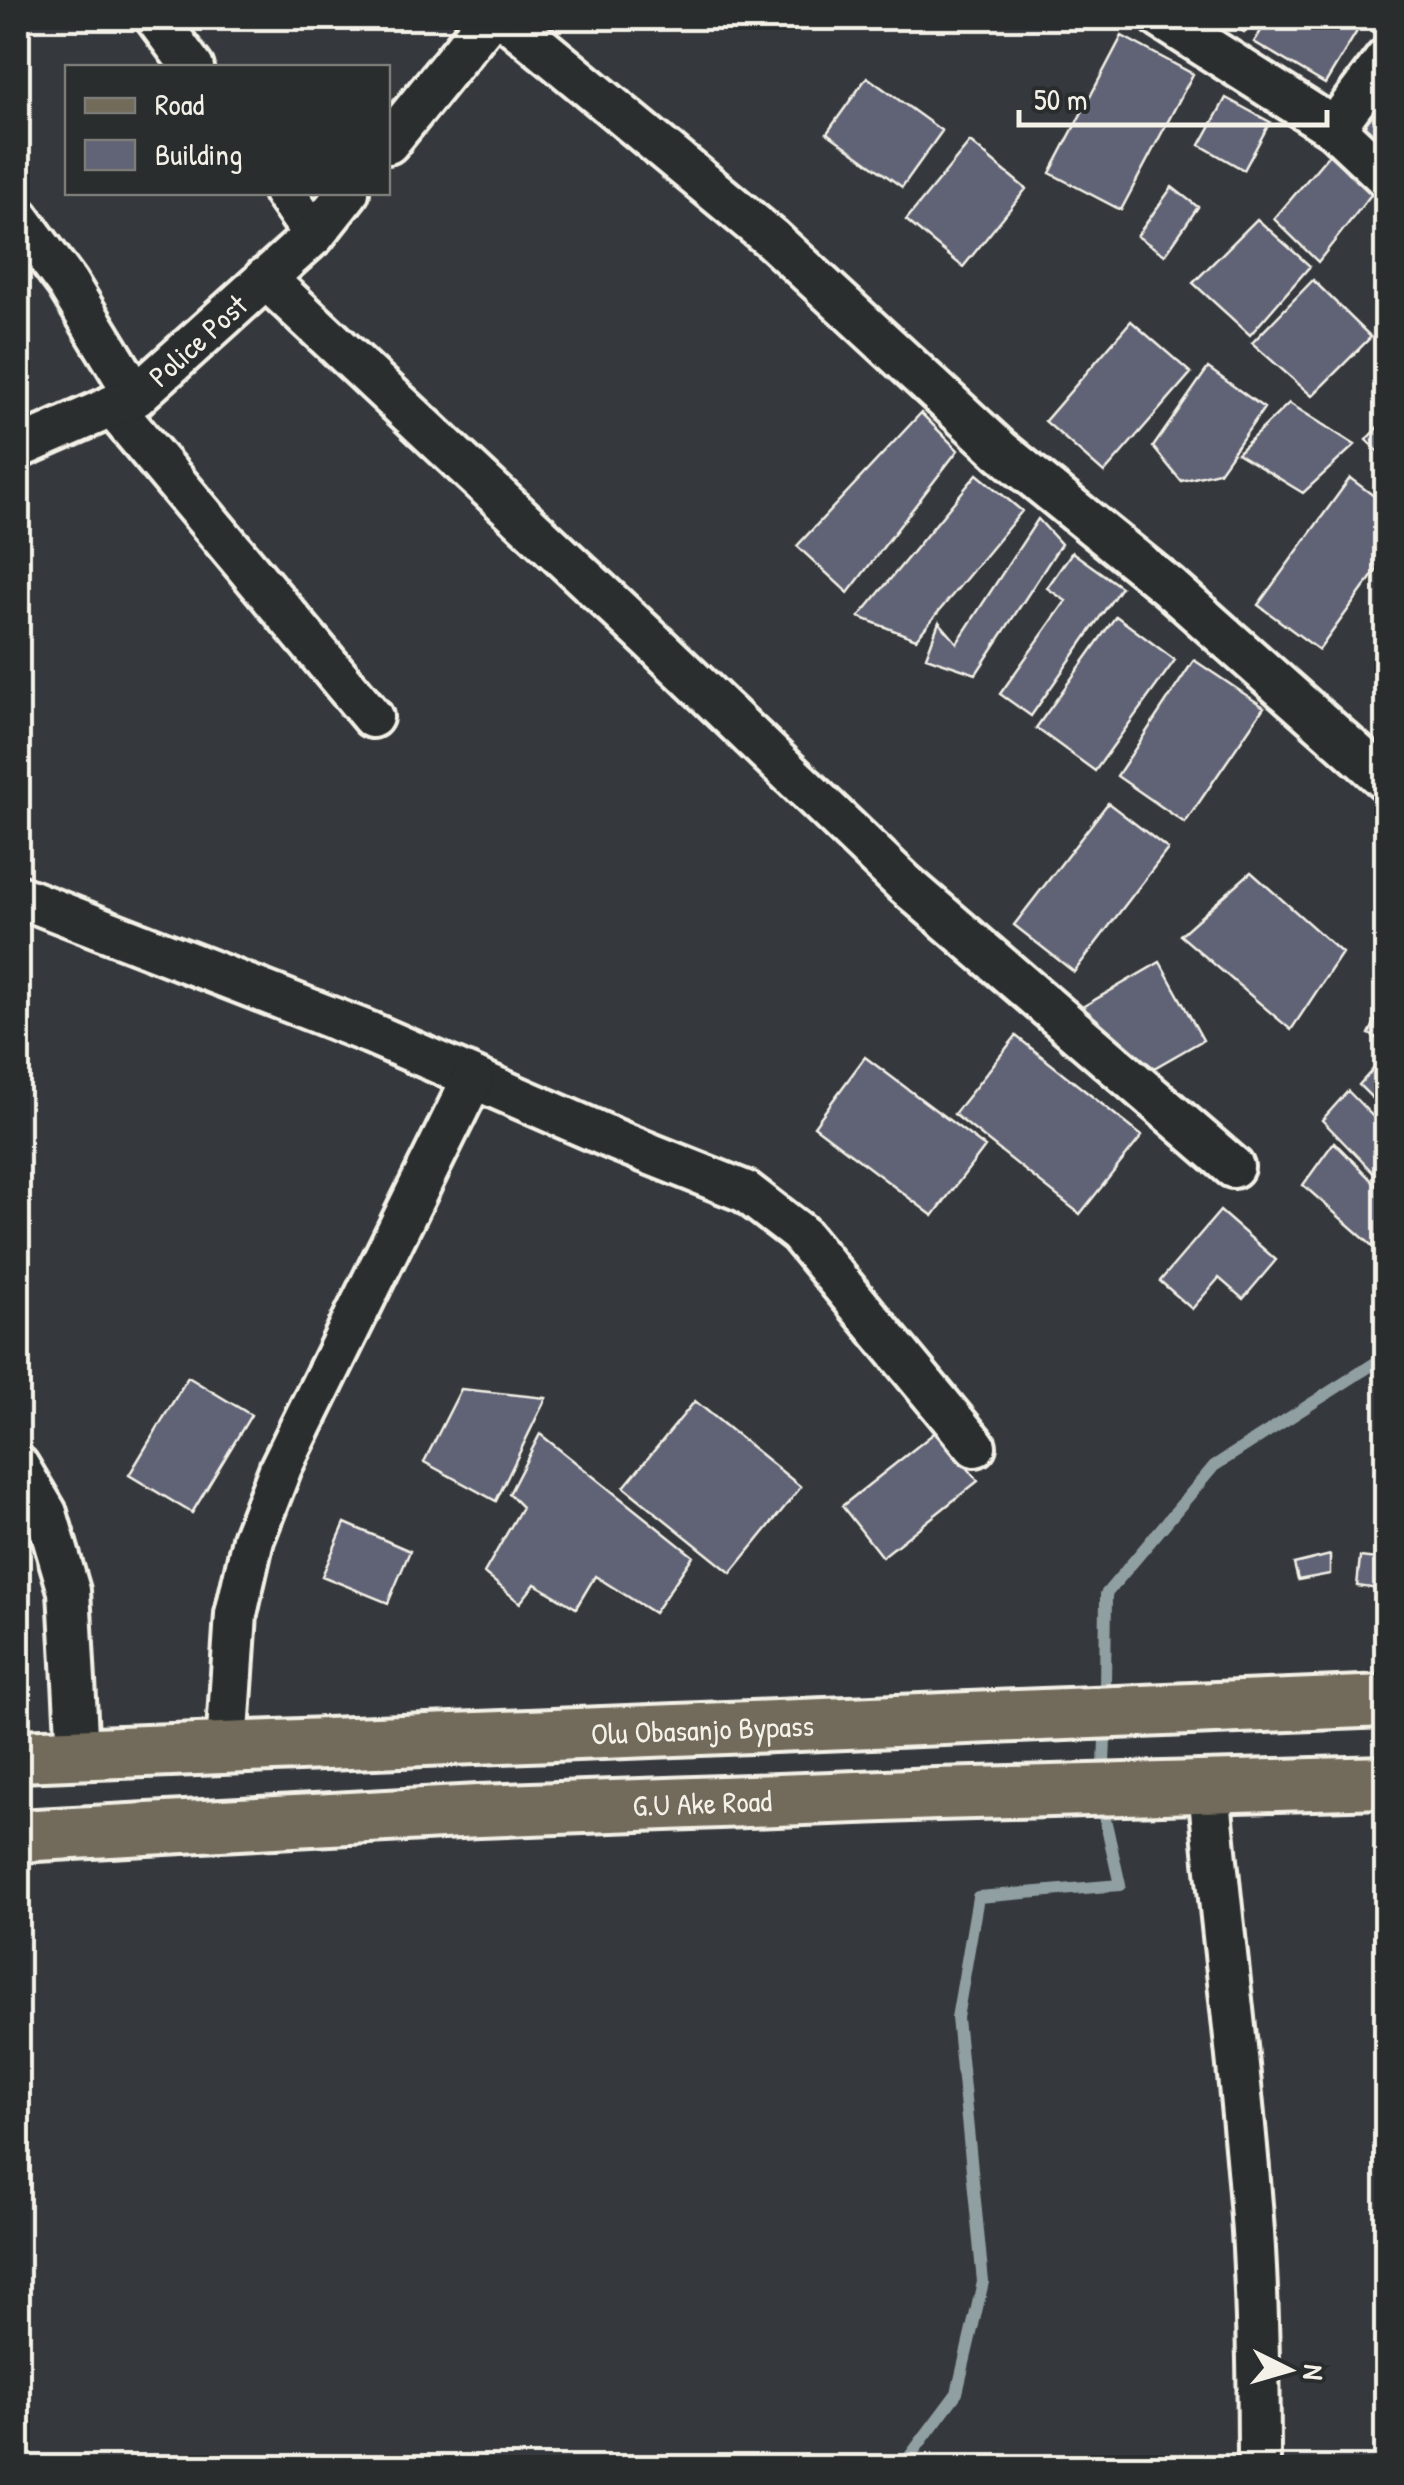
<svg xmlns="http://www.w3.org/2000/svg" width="1404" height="2485" viewBox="0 0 1404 2485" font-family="'Patrick Hand',sans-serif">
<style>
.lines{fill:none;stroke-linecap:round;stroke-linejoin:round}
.stream{stroke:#909fa2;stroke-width:12}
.building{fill:#616476;stroke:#f4f1e8;stroke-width:2.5}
.minor-casing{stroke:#f4f1e8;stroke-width:48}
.major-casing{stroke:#f4f1e8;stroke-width:58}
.minor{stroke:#2a2d2e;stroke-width:40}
.major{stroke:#726b5a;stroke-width:50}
.labels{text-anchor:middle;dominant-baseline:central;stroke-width:9;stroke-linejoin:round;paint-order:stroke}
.street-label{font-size:30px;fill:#f4f1e8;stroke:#2a2d2e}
</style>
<rect width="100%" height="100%" fill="#35383c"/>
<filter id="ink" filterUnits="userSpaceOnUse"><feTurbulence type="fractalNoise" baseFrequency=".01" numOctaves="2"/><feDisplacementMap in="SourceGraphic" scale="20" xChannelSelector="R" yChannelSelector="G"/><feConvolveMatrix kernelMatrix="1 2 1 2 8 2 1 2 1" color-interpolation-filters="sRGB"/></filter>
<g filter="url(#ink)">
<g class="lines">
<!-- stream -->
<path class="stream" d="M1105,1689L1106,1594L1214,1466L1386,1356
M1104,1765L1105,1739
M901,2468L957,2393L983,2282L957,2018L978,1897L1120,1885L1104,1814"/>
</g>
<!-- building -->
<path class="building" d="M1218,18H1251L1244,32Z
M1269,18H1365L1325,84L1254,42Z
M1122,36L1193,74L1121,210L1050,173Z
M867,77L942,131L902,187L827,133Z
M1386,82V157L1353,126Z
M1226,98L1270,122L1244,170L1200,145Z
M970,142L1026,189L963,267L906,220Z
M1331,152L1377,187L1318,262L1274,219Z
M1172,187L1198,207L1165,255L1137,236Z
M1257,219L1310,266L1250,335L1193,283Z
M1313,280L1371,337L1312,396L1252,343Z
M1131,321L1191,373L1104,473L1045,421Z
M1208,368L1264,408L1219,472L1181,481L1153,447Z
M1289,403L1355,445L1303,493L1237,453Z
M921,413L958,450L848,593L797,546Z
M1386,418V459L1366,440Z
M977,474L1022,511L916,639L859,617Z
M1350,478L1386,505V557L1319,650L1258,605Z
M1038,519L1061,544L976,674L926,657L939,622L957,643Z
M1072,552L1121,587L1031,716L1000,694L1066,601L1047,588Z
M1116,616L1175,660L1095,771L1036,728Z
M1194,660L1264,707L1185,823L1117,776Z
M1108,803L1168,849L1074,972L1014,925Z
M1251,872L1342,953L1291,1030L1180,935Z
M1160,962L1203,1040L1154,1068L1079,1009Z
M1386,1000V1043L1369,1034Z
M1016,1036L1142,1136L1080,1214L954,1114Z
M1385,1056L1386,1057V1112L1359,1085Z
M865,1057L985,1147L933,1216L814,1126Z
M1348,1091L1386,1130V1186L1322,1120Z
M1334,1142L1386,1195V1258L1303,1185Z
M1220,1211L1276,1260L1243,1299L1219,1278L1192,1309L1160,1281Z
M188,1377L251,1415L192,1513L129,1475Z
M461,1389L546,1398L496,1501L424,1462Z
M695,1401L801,1487L731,1573L624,1487Z
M938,1430L978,1481L882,1557L842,1506Z
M540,1434L693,1556L654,1613L595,1576L576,1608L535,1584L520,1603L484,1573L522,1507L509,1494Z
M345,1523L410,1551L388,1603L322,1576Z
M21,1537L23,1597L18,1598V1538Z
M1330,1555V1574L1298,1580L1294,1564Z
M1360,1557L1386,1560V1590L1357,1586Z"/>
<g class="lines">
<defs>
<g id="minor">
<path d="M156,18L193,68"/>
<path d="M505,18L772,239L1000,450L1169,587L1386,780"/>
<path d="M1161,18L1334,128L1386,177"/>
<path d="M1334,128L1386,59"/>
<path d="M388,143L489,18"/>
<path d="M284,192L314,235"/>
<path d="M18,217L67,283L136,396"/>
<path d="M265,278L652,641L905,884L1233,1167"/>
<path d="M112,406L372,717"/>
<path id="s1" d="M18,448L136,396L314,235L348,192"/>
<path d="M18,896L370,1033L618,1141L746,1192L799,1233L975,1446"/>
<path d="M18,1466L46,1513L69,1591L78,1753"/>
<path d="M227,1747L236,1614L253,1539L281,1467L473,1078"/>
<path d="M1209,1787C1222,1936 1243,2084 1253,2232C1258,2310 1259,2390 1259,2468"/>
</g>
<g id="major">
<path id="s2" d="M18,1756C474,1737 930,1722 1386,1701"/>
<path id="s3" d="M18,1836L479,1811L937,1794L1386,1782"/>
</g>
</defs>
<!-- minor casing -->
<use href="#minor" class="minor-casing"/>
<!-- major casing -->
<use href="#major" class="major-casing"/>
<!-- minor -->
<use href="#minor" class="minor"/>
<!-- major -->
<use href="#major" class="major"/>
</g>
</g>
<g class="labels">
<!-- street labels -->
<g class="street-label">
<text stroke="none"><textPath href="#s1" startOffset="212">Police Post</textPath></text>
<text stroke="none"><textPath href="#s2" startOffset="685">Olu Obasanjo Bypass</textPath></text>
<text stroke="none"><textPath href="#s3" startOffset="685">G.U Ake Road</textPath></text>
</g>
</g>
<!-- margin -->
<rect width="1404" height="2485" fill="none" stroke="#2a2d2e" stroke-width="60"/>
<rect x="30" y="30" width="1344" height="2425" fill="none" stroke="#f4f1e8" stroke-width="4" filter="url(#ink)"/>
<!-- legend -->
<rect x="65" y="65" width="325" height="130" fill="#2a2d2e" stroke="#7b7b78" stroke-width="2.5"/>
<rect x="85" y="98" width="50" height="15" fill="#726b5a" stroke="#7b7b78" stroke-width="2.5"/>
<text x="155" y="115" font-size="30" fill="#f4f1e8">Road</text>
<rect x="85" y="140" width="50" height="30" fill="#616476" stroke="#7b7b78" stroke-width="2.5"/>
<text x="155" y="165" font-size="30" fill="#f4f1e8">Building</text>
<!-- north arrow -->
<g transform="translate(1289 2370) rotate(95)" stroke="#2a2d2e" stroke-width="8" paint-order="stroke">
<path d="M0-8L18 38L0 25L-18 38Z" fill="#f4f1e8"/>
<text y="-15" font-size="28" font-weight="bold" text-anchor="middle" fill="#f4f1e8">N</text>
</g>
<!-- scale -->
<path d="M1019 110v15h308v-15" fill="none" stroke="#f4f1e8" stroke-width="5"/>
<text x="1034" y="110" font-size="30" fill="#f4f1e8" stroke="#2a2d2e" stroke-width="8" paint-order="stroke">50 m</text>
</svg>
